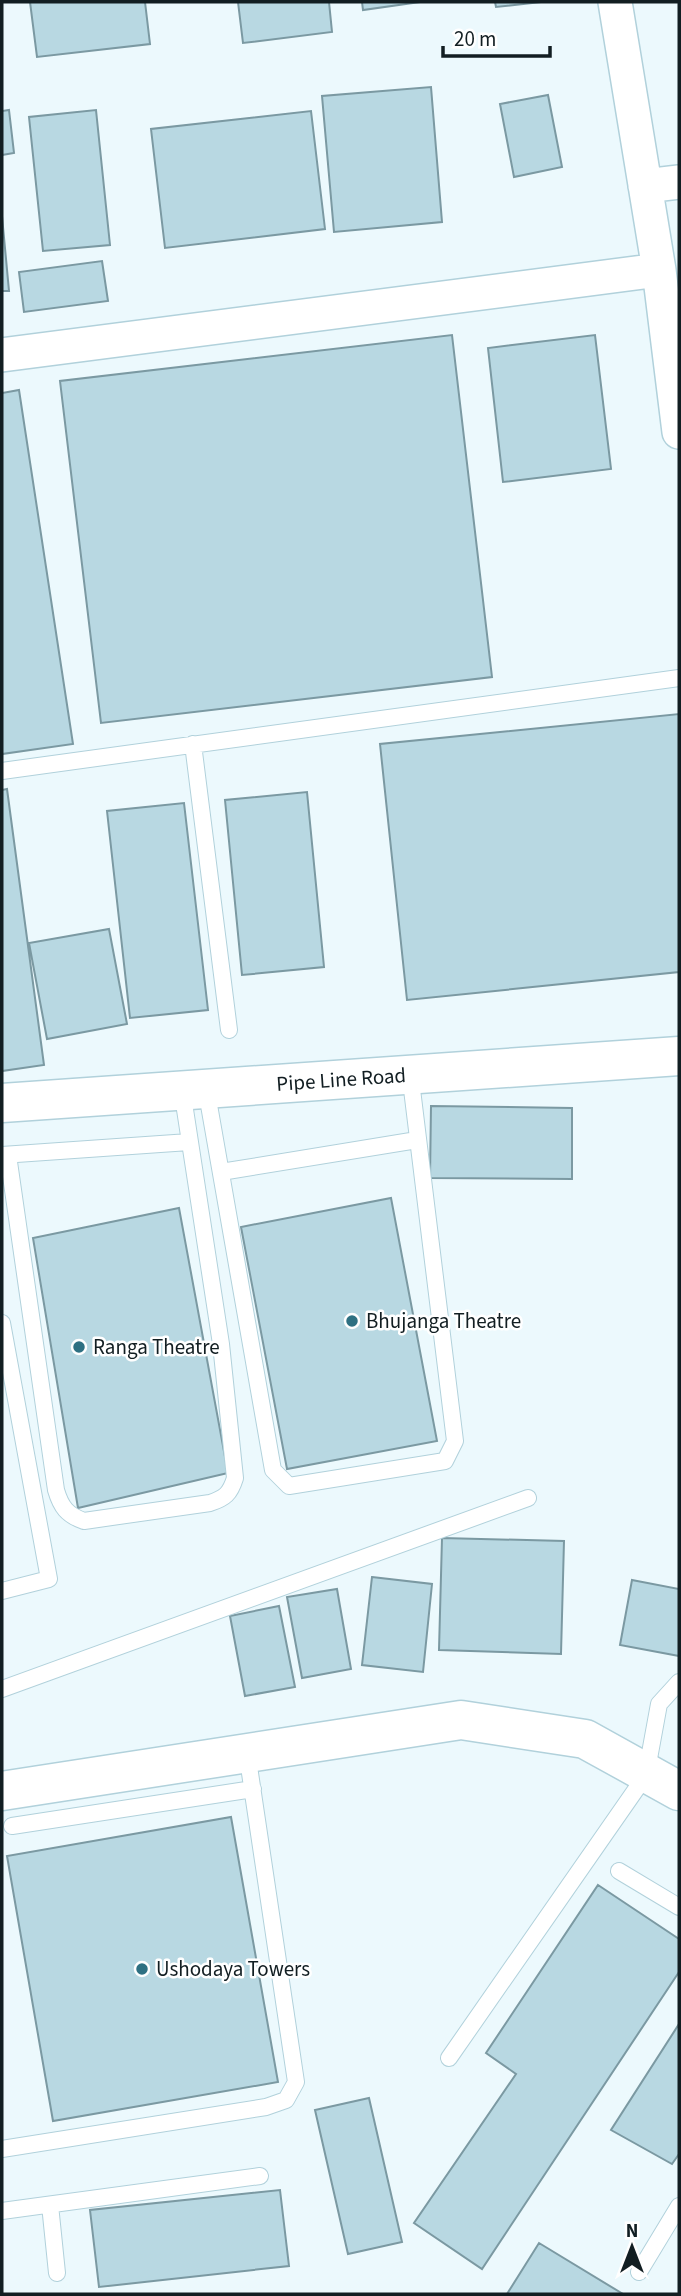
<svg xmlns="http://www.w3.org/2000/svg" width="681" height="2296" viewBox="0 0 681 2296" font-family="'Source Sans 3',sans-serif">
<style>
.building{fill:#b8d8e2;stroke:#7b99a2;stroke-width:2}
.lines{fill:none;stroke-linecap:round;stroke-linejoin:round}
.service-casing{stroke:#b1d1db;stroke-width:18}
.minor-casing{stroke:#b1d1db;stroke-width:36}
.tertiary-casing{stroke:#b1d1db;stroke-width:41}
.service{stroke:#fff;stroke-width:16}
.minor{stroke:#fff;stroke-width:33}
.tertiary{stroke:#fff;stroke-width:38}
.poi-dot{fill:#2e7082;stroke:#fff;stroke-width:2.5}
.labels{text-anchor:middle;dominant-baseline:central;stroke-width:5;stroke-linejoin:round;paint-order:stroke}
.street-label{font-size:21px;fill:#121e22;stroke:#fff}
.poi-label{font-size:21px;fill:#121e22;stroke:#fff;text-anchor:start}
</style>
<rect width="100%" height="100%" fill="#ecf9fd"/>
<!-- building -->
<path class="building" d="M30,2H145L150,44L37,57Z
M238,2H329L332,32L243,43Z
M362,2H420L363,10Z
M495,2H541L496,7Z
M431,87L442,222L334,232L322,96Z
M548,95L562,167L514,177L500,104Z
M9,110L14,153L2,155V111Z
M96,110L110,245L43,251L29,117Z
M311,111L325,229L165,248L151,129Z
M2,216L9,291H2Z
M102,261L108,301L24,312L19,272Z
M452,335L492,677L101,723L60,381Z
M595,335L611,469L503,482L488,348Z
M19,390L73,744L2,754V393Z
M679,714V972L407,1000L380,744Z
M7,789L44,1065L2,1071V790Z
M307,792L324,967L242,975L225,800Z
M184,803L208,1010L130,1018L107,811Z
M109,929L127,1024L47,1039L29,943Z
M431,1106L572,1108V1179L430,1178Z
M391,1198L437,1441L287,1469L241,1227Z
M179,1208L228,1473L78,1508L33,1238Z
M442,1538L564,1541L561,1654L439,1650Z
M372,1577L432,1584L423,1672L362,1665Z
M632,1580L679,1589V1656L620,1645Z
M337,1589L351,1669L302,1678L287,1597Z
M279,1606L295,1687L245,1696L230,1616Z
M231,1817L278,2082L53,2121L7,1856Z
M598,1885L679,1939V1972L482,2269L414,2223L516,2074L486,2053Z
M679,2024V2154L672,2164L611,2130Z
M369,2098L402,2242L348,2254L315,2110Z
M280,2190L289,2266L99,2287L90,2210Z
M539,2243L623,2294H507Z"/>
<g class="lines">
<defs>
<path id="service" d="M193,744L229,1030
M2,771L679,678
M206,1088L273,1470L289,1486L445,1461L455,1441L410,1073
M2,1155L189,1142
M8,1155L56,1490C61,1507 67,1515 84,1521L210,1503C225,1498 230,1494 235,1478L221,1344L182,1090
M221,1172L417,1140
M2,1323L49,1579L2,1591
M2,1689L528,1498
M12,1826L253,1789
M619,1871L679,1907
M449,2058L646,1775L659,1704L679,1682
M2,2149L266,2107L286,2100L296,2082L247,1753
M50,2205L57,2273
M2,2211L260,2176
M639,2272L679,2206"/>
<path id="minor" d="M615,2L659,270L679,432
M645,186L679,182
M2,355L659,270"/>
<g id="tertiary">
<path id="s1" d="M2,1103L679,1056"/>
<path d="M2,1791L461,1720L585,1739L679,1791"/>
</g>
</defs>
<!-- service casing -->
<use href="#service" class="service-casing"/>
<!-- minor casing -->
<use href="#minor" class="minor-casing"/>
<!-- tertiary casing -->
<use href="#tertiary" class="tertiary-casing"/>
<!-- service -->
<use href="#service" class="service"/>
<!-- minor -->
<use href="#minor" class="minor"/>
<!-- tertiary -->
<use href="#tertiary" class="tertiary"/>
</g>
<!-- markers -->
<g class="poi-dot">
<circle cx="352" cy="1321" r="7"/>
<circle cx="79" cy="1347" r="7"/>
<circle cx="142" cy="1969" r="7"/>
</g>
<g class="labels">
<!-- street labels -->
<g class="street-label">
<text stroke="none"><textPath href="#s1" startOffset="340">Pipe Line Road</textPath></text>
</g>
<!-- poi labels -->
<g class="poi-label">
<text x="366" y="1321">Bhujanga Theatre</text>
<text x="93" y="1347">Ranga Theatre</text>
<text x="156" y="1969">Ushodaya Towers</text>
</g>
</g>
<!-- border -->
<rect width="681" height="2296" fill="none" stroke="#121e22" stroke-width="7"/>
<!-- north arrow -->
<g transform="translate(632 2247)" stroke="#ffffff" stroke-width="5" paint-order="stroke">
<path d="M0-5L12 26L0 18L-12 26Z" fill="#121e22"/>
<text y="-10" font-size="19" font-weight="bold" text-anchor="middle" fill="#121e22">N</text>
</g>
<!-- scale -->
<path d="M443 46v10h107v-10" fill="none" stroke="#121e22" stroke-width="3.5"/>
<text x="454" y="46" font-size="21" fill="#121e22" stroke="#ffffff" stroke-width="5" paint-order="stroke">20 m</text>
</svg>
